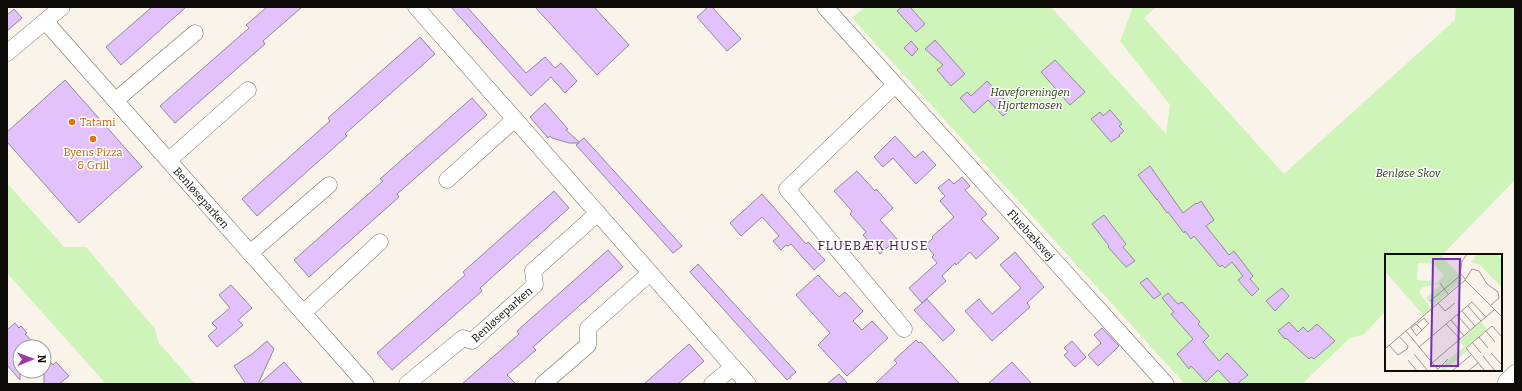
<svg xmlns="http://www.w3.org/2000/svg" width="1522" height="391" viewBox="0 0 1522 391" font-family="Bitter,serif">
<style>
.green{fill:#cef4b9}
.building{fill:#e2c1fd;stroke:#8f8b94}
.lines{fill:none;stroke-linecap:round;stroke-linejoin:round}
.minor-casing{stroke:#736d65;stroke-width:17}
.minor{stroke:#fff;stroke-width:16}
.food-dot{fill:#e8710a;stroke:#fff;stroke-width:1.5}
.labels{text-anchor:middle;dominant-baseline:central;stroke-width:3;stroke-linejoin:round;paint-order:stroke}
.park-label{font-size:11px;font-style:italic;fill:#1b3702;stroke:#fff}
.food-label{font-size:11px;fill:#c56008;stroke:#fff;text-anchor:start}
.street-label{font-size:11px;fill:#0e0c09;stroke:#fff}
.quarter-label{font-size:13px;letter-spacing:1px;fill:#411142;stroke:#fff}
.inset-road{fill:none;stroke:#9c9790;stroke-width:1}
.view{fill:#7b2cbf;fill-opacity:0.15;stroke:#7b2cbf;stroke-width:2}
.inset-edge{fill:none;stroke:#0e0c09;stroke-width:2}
</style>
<rect width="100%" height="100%" fill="#faf3ea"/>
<!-- green -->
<path class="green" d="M865,7H1051L1166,134L1170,105L1120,41L1133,7H1156L1144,18L1284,174L1455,20L1456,7H1515V180L1442,255H1386V311L1363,335L1350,338L1302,384H1185L852,18Z
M7,183L64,247H86L155,329L159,343L195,384H106L7,273Z"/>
<!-- building -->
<path class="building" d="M152,7H186L121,65L106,47Z
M267,7H302L263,41L265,44L175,123L160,106L249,28L246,25Z
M451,7H467L526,73L545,57L555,68L561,63L577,81L565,93L551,77L531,96Z
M535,7H594L629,45L597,75Z
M708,7H712L741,39L727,51L697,17Z
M902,7H910L925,24L916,32L897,11Z
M14,9L22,18L7,31V15Z
M420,37L435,54L345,134L347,136L257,216L242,199L330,121L328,118Z
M935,40L965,74L951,86L937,70L943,65L925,49Z
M911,41L918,49L912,56L904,48Z
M1055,60L1085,92L1070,105L1041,72Z
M65,80L142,167L79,223L7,142V132Z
M987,81L1012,108L1003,116L988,100L974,113L960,98L967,92L971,96Z
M472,98L487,115L397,194L399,197L309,277L294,260L383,181L380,179Z
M545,103L568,129L566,130L579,142L584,138L682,246L673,253L576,145L579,143H569L552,138L550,136L548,138L530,117Z
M1110,110L1122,124L1119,126L1124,131L1119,135L1120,136L1111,142L1091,119L1100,112L1103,116Z
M895,136L915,158L923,151L936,165L916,184L893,158L883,167L874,157Z
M1150,166L1183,213L1196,203L1197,204L1201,201L1214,220L1206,226L1229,255L1234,251L1253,276L1250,279L1259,289L1252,296L1238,280L1243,276L1232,262L1225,268L1222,265L1220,267L1194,236L1191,239L1185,231L1184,233L1168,212L1167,213L1157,199V200L1138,175Z
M857,171L875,191L876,189L893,208L880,220L897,239L880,254L863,235L866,232L850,214L852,211L834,191Z
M962,177L970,186L965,190L987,214L981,219L999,238L976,259L970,252L956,265L955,263L942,276L946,281L922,303L909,288L937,263L932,257L934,255L926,245L933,238L932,237L954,217L940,201L945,196L938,188L949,179L954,184Z
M554,191L569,208L480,288L482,291L392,370L377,353L465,275L463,272Z
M762,194L806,244L808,242L825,260L814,270L791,244L788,246L786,245L781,250L773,241L779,236L762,217L741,236L730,223Z
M1104,215L1126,244L1123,247L1135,261L1126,267L1108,247L1109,246L1092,224Z
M608,250L623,267L533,347L536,350L507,375L516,384H462L519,334L517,331Z
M1015,252L1044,287L1027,303L1030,307L992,341L965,311L979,299L992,314L1021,288L1000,265Z
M698,264L796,372L787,380L690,272Z
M818,275L839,297L845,292L863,311L853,321L862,330L872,321L888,338L847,376L818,345L830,333L796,295Z
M1147,278L1161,294L1154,299L1140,283Z
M231,285L252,308L238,320L243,325L217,347L208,336L217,328L212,323L230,308L219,295Z
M1282,288L1289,296L1275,311L1266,301Z
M1168,293L1178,304L1182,302L1200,322L1198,324L1209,336L1203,342L1219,361L1227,353L1248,375L1237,384H1231L1218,370L1206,382L1191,366L1189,369L1177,354L1193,339L1171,314L1174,312L1162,298Z
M927,299L955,330L943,341L914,310Z
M1289,322L1298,332L1303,327L1308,332L1317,324L1335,341L1314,359L1311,357L1309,359L1286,338L1285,339L1278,331Z
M15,323L19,328L21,326L27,333L25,334L37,347H20V380L7,365V330Z
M1102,328L1119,346L1098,366L1088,355L1101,343L1094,335Z
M916,340L919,343L921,342L960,384H875L897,363L894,360Z
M267,341L274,349L258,384H246L234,366L252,354Z
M1072,341L1086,357L1075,367L1064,355L1068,352L1064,348Z
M689,344L704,361L678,384H644Z
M44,355L53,365L56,362L69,376L59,384H44Z
M284,362L303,384H259Z
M1012,362L1032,384H988Z
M839,374L848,384H827Z"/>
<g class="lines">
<defs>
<g id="minor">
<path d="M416,7L748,384"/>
<path id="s1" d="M825,7L1166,384"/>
<path id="s2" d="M45,21L366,384"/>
<path d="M7,53L62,7"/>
<path d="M895,85L787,189L904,329"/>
<path d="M116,100L195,33"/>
<path d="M169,160L248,90"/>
<path d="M447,180L515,119"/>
<path d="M250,253L329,185"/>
<path d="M303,313L380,242"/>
<path id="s3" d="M407,384L463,338L472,341L535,285L533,271L598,213"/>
<path d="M543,384L588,345V328L650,273"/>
<path d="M712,384L733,367"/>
<path d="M1506,384V382L1515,373"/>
</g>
</defs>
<!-- minor casing -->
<use href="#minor" class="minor-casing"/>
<!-- minor -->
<use href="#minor" class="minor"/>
</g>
<!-- markers -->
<g class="food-dot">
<circle cx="72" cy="122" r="4"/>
<circle cx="93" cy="139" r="4"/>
</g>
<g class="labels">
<!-- park labels -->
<g class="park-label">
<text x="1030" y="92">Haveforeningen<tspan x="1030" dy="13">Hjortemosen</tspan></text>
<text x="1408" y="173">Benløse Skov</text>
</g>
<!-- food labels -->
<g class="food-label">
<text x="80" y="122">Tatami</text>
<text x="93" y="152" text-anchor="middle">Byens Pizza<tspan x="93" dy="13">&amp; Grill</tspan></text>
</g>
<!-- street labels -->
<g class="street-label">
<text stroke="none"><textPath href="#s2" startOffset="236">Benløseparken</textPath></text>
<text stroke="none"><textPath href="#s1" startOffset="307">Fluebæksvej</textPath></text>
<text stroke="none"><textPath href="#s3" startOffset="122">Benløseparken</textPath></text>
</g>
<!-- quarter labels -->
<g class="quarter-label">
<text x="873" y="245">FLUEBÆK HUSE</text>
</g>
</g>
<!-- overview -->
<g transform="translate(1385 254)">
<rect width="117" height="117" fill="#faf3ea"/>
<path d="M0,0H55L78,25L48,52L41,44L56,30L38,33L34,38L46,54L38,61L0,17ZM33,9L49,10L59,22L49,31L45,27L32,26ZM92,0H112L117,5V34L95,11L86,8ZM96,68L102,75L80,94L82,97L59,117H55L63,106L79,93L74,87Z" fill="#cef4b9" fill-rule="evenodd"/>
<path class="inset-road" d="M80,25L75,19L77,7L82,0M80,26L117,63M55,29L63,40M45,47L76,21M53,49L60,57L70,49M83,52L96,67M77,57L90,72M72,61L85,76M66,66L79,82M61,70L75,85M31,71L39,64L44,70M21,77L54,117M101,77L110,88M31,81L26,74L31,70L37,76M31,82L44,69M94,83L103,94M87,88L96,99M4,91L13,101L22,95L23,92L14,82M34,93L87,48L101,63M0,95L80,26L87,15L94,17L102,30L113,38L114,44L105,52M106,99L117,111M29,100L43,117M98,102L110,117M23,106L32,117M47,109L109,56M53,115L63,105M67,117L86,101M83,117L93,109M100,117L81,94L107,72L117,83"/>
<path class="view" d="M48,5H75L73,112H46Z"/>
<rect width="117" height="117" class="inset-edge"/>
</g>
<!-- border -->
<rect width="1522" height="391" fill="none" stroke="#0e0c09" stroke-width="16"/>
<!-- north arrow -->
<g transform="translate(32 359) rotate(89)"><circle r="19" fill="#ffffff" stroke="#9f9e9d"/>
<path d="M0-3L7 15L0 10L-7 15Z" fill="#a03ca1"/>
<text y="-6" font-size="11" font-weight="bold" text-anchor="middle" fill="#0e0c09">N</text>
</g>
</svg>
